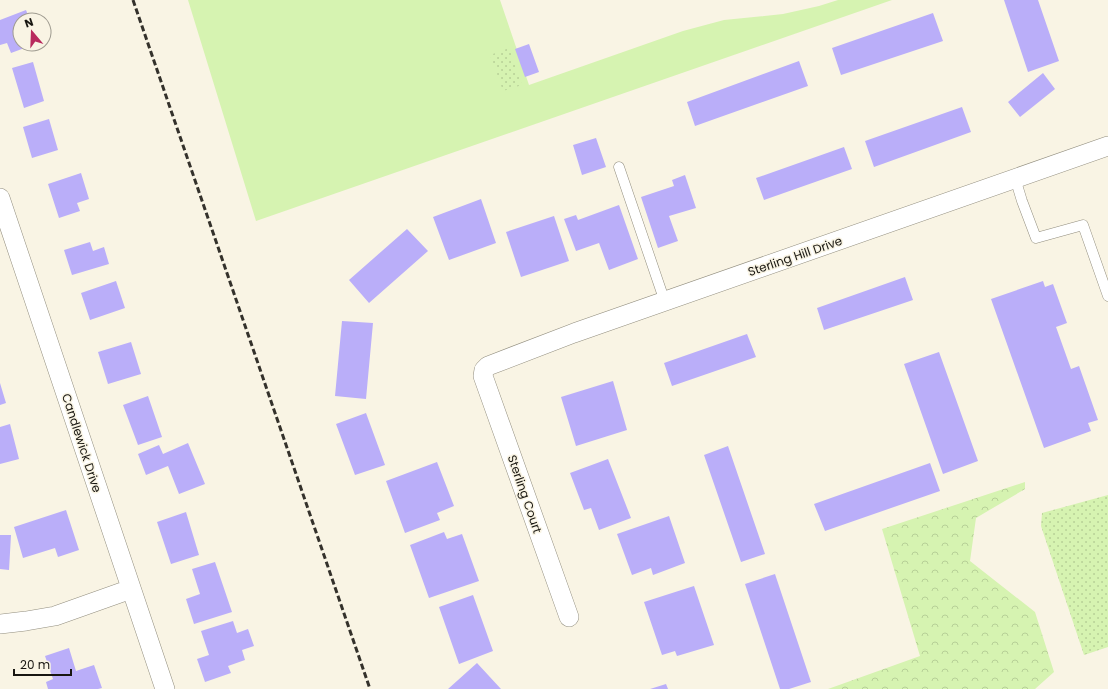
<svg xmlns="http://www.w3.org/2000/svg" width="1108" height="689" viewBox="0 0 1108 689" font-family="Poppins,sans-serif">
<style>
.grass{fill:#d6f3b1}
.forest{fill:url(#forest-crowns)}
.garden{fill:url(#garden-dots)}
.building{fill:#baaef9}
.lines{fill:none;stroke-linecap:round;stroke-linejoin:round}
.lane-casing{stroke:#928e7f;stroke-width:11}
.street-casing{stroke:#928e7f;stroke-width:20}
.lane{stroke:#fff;stroke-width:10}
.street{stroke:#fff;stroke-width:19}
.rail{stroke:#34312b;stroke-width:3;stroke-dasharray:6 3;stroke-linecap:butt}
.labels{text-anchor:middle;dominant-baseline:central;stroke-width:3;stroke-linejoin:round;paint-order:stroke}
.street-label{font-size:12px;fill:#181611;stroke:#f9f4e4}
</style>
<defs>
<pattern id="forest-crowns" width="20" height="18" patternUnits="userSpaceOnUse"><rect width="20" height="18" fill="#d6f3b1"/><path d="M2 6a3 3 0 1 1 6 0M12 15a3 3 0 1 1 6 0" fill="none" stroke="#b7d097"/></pattern>
<pattern id="garden-dots" width="8" height="8" patternUnits="userSpaceOnUse"><rect width="8" height="8" fill="#d6f3b1"/><path d="M2 2h.1M6 6h.1" fill="none" stroke="#b7d097" stroke-width="1.8" stroke-linecap="round"/></pattern>
</defs>
<rect width="100%" height="100%" fill="#f9f4e4"/>
<!-- grass -->
<path class="grass" d="M188,0H500L529,85L683,31L724,20L783,14L819,6L838,0H892L256,221Z"/>
<!-- forest -->
<path class="forest" d="M1025,482V489L976,518L970,561L1035,612L1054,672L1035,689H828L920,656L882,529Z"/>
<!-- garden -->
<path class="garden" d="M509,48L522,85L503,91L490,55Z
M1108,495V647L1084,655L1041,526L1042,513Z"/>
<!-- building -->
<path class="building" d="M1004,0H1038L1059,61L1028,72Z
M26,10L30,20H20V44H29L30,46L11,53L7,43L0,45V20Z
M933,13L943,41L841,75L832,48Z
M529,44L539,72L525,77L515,49Z
M799,61L808,86L695,126L687,102Z
M33,62L44,101L24,108L12,68Z
M1043,73L1055,89L1020,117L1008,102Z
M962,107L971,132L874,167L865,141Z
M49,119L58,150L32,158L23,127Z
M596,138L606,167L582,175L573,145Z
M844,147L852,169L764,200L756,178Z
M81,173L89,199L77,203L80,211L59,218L48,184Z
M685,175L696,208L669,216L678,241L658,248L641,197L674,186L672,180Z
M481,199L496,243L449,260L433,217Z
M619,205L638,259L609,270L599,243L576,251L564,219L576,215L578,220Z
M554,216L569,261L521,277L506,232Z
M407,229L428,251L369,303L349,280Z
M90,242L93,251L104,247L109,264L72,275L64,250Z
M905,277L913,300L824,330L817,308Z
M116,281L125,308L90,320L81,293Z
M1043,281L1045,287L1053,284L1067,323L1056,327L1071,369L1079,366L1098,420L1088,423L1091,431L1044,448L991,299Z
M342,321L373,323L366,399L335,396Z
M747,334L756,357L672,386L664,363Z
M131,342L141,374L108,384L98,352Z
M939,352L978,461L943,474L904,364Z
M613,381L627,430L576,446L561,397Z
M0,383L6,403L0,405Z
M148,396L162,437L138,445L123,405Z
M366,413L385,465L355,475L336,424Z
M10,424L19,459L0,464V427Z
M188,443L205,484L179,494L168,466L146,475L138,454L159,445L163,454Z
M728,446L765,554L741,562L704,455Z
M608,459L631,518L599,530L591,508L584,510L570,473Z
M437,462L454,506L437,513L440,520L405,533L386,481Z
M930,463L940,491L825,531L814,504Z
M66,510L79,550L58,557L55,548L23,558L14,527Z
M186,512L199,555L171,564L157,522Z
M669,516L685,563L653,575L651,568L632,575L617,534Z
M444,532L447,539L462,534L479,581L429,598L410,545Z
M0,535H11L9,570L0,569Z
M215,562L232,612L194,624L186,599L200,594L192,569Z
M775,574L811,682L789,689H780L745,584Z
M694,586L714,645L677,656L675,651L662,655L644,602Z
M473,595L493,651L459,664L439,607Z
M233,621L237,633L248,629L254,646L242,650L245,660L228,666L231,673L205,682L197,659L209,655L201,631Z
M69,648L76,671L94,665L102,688L98,689H48L46,682L53,679L45,656Z
M477,663L501,689H448Z
M666,684L668,689H650Z"/>
<g class="lines">
<defs>
<path id="lane" d="M619,167L665,302
M1015,178L1022,201L1036,238L1083,225L1108,296"/>
<path id="street" d="M0,198L165,689
M569,617L483,376L484,370L488,366L574,333L1108,146
M0,624L26,621L55,616L131,589"/>
</defs>
<!-- lane casing -->
<use href="#lane" class="lane-casing"/>
<!-- street casing -->
<use href="#street" class="street-casing"/>
<!-- lane -->
<use href="#lane" class="lane"/>
<!-- street -->
<use href="#street" class="street"/>
<!-- rail -->
<path class="rail" d="M133,0L370,689"/>
</g>
<g class="labels">
<!-- street labels -->
<g class="street-label">
<text transform="translate(795 256) rotate(-19)">Sterling Hill Drive</text>
<text transform="translate(82 443) rotate(72)">Candlewick Drive</text>
<text transform="translate(525 494) rotate(71)">Sterling Court</text>
</g>
</g>
<!-- north arrow -->
<g transform="translate(32 32) rotate(341)"><circle r="19" fill="#f9f4e4" stroke="#9f9b90"/>
<path d="M0-3L7 15L0 10L-7 15Z" fill="#b82a5d"/>
<text y="-6" font-size="11" font-weight="bold" text-anchor="middle" fill="#181611">N</text>
</g>
<!-- scale -->
<path d="M14 669v6h57v-6" fill="none" stroke="#181611" stroke-width="2"/>
<text x="20" y="669" font-size="12" fill="#181611" stroke="#f9f4e4" stroke-width="3" paint-order="stroke">20 m</text>
</svg>
